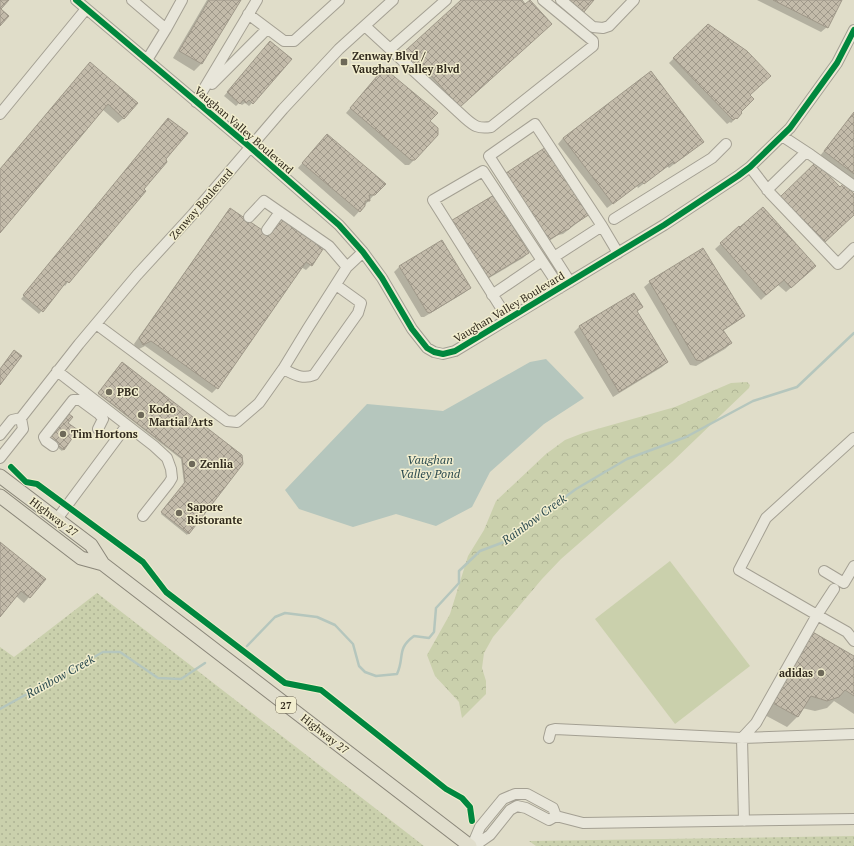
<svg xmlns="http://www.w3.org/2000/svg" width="854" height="846" viewBox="0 0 854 846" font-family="'PT Serif',serif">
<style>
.grass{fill:url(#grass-dots)}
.forest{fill:url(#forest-crowns)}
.garden{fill:#cad0ac}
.water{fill:#b5c6bd}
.shadow{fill:#0003}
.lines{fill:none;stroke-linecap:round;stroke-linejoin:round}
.stream{stroke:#b5c6bd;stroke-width:2.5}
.building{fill:url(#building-cross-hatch);stroke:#9f9889}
.minor-casing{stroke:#a4a093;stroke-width:12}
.major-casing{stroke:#8a8679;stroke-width:15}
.minor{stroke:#e8e6da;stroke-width:10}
.major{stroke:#e0ddcc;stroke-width:13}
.cycleway-casing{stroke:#f1edce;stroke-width:8}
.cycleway{stroke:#00873e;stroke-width:6}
.poi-dot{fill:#6e6959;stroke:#f1edce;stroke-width:1.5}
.labels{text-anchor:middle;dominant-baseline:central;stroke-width:3;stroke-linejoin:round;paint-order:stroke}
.shield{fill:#f1edce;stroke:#6b6452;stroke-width:1}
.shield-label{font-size:10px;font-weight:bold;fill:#312a1d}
.poi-label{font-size:11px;font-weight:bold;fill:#312a1d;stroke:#f1edce;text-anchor:start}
.street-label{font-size:11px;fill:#312a1d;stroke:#f1edce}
.water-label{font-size:12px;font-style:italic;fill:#2d4c50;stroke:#f1edce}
</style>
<defs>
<pattern id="grass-dots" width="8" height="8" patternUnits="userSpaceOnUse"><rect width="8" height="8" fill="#cad0ac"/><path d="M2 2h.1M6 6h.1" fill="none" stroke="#aeb394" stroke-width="1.8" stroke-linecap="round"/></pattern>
<pattern id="forest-crowns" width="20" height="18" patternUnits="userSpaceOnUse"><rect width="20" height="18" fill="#cad0ac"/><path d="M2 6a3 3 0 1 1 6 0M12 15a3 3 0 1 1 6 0" fill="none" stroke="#aeb394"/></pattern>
<pattern id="building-cross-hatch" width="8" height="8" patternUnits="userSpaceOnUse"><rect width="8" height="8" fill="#c3bbaa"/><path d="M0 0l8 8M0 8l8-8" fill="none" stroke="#9f988a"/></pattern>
</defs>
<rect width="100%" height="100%" fill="#e0ddc9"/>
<!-- grass -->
<path class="grass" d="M97,593L424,846H0V647L14,657Z
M854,836V846H536L529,841Z"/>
<!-- forest -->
<path class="forest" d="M747,382L750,385L749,388L672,462L561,559L542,579L493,637L484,653L482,668L486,681V694L462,718L459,702L435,676L427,655L450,614L468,556L484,530L496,501L546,454L565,440L583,433L675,407L731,383Z"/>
<!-- garden -->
<path class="garden" d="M670,561L750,666L675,724L595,619Z"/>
<!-- water -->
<path class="water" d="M546,359L584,398L544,424L490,472L472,507L436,526L396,514L353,527L299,509L285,490L367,404L443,411L530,362Z"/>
<!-- shadow -->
<path class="shadow" d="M207,0H239L201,64L194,71L173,58Z
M463,0H521L454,112L400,58Z
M757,0H841L827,27L821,32Z
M708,25L749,95L740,112L741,113L731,123L730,122L727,124L669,63Z
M267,46L252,103L249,106L245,103L242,105L239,103L236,106L224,96Z
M84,69L124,118L118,123L102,109L0,232V170Z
M379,74L429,121L415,159L409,165H405L346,113Z
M854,114V184L819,157Z
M168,119L187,133L68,282L65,286L63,284L39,314L21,299Z
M563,138L703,142L669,168L667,166L638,188L637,186L607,208L558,144Z
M322,141L374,195L354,217L298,168Z
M504,175L589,214L563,234L558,235L542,246L499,181Z
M230,209L311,265L306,270L301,267L217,388L212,393L145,346L137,350L134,344L225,215Z
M450,223L528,253L523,258L479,284L445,228Z
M739,227L809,272L786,292L778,285L761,300L715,249Z
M442,242L470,288L464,293L424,317H421L394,272L399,267Z
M650,282L743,316L738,321L723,331L731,343L725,349L696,366L690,365L644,287Z
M634,294L642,307L637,312L667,362L662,367L613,397L574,332L579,327Z
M120,365L242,455L187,535L161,514L184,484L181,459L98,394Z
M65,420L67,423L71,440L62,451L47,439Z
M0,543L44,579L24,603L16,596L0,616Z
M800,643L854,657V714L834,701L827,708L815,711L802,708L798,716L787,727L761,713Z"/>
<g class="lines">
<!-- stream -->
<path class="stream" d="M247,646L275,617L285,613L317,617L335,625L353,644L359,666L365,672L376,676L397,674C405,657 396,649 414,636L429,638L434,632L436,608L459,583V571L480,551L504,542L576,489L627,459L686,437L753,401L797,387L854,333
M0,709L103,652H120L158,678L181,679L205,663"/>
</g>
<!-- building -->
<path class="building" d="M0,0H9L1,9L9,16L0,26Z
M209,0H241L202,64L179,51Z
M461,0H522L525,4L530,0L552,24L460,107L428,72L424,76L406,56L405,51Z
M569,0H594L584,12Z
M773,0H842L828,28Z
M708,24L747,51L771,76L750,95L754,99L741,112L742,113L737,119L736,118L733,120L673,58Z
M270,41L292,59L253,104L249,100L246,103L243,100L240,104L227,92Z
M90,62L138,103L124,119L108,104L0,233V169Z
M384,68L438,113L430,121L438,128V135L415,160H411L350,108Z
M651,71L704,142L674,164L673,162L644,184L642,182L613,204L563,138Z
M854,112V174L824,151Z
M168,118L188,133L166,159L167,162L144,189L146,191L69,283L67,281L43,312L23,295Z
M327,134L386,184L375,195H369L370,201H365V206L360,212L302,163Z
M546,147L590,214L573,225L569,229L564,231L547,241L503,175Z
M816,162L840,187L844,183L854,194V215L824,243L780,197Z
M494,195L529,253L484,280L449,222Z
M763,207L816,266L791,288L784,280L766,295L720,243L739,226L740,227Z
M230,208L268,234L280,215L325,246L312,266L306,262L218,389L151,341L143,345L139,338Z
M442,240L471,288L430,313L427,312L399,266Z
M703,248L745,316L723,330L732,343L702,361L696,360L649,281Z
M634,293L643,307L637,311L668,362L619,392L579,326Z
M14,350L22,356L0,385V369Z
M122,362L242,455L243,464L189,534L161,512L185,482L182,458L98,393Z
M69,414L73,417L68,423L78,430L64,450L47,437L63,417L65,419Z
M0,542L46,579L30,598L21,591L0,617Z
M811,631L854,656V696L845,690L839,697L827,701L811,696L798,717L771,702Z"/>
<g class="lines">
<defs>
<path id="minor" d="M76,0L250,147L339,225L363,252L382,278L412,329L427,348L434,352L443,354L455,351L664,225L738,176L750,167L790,128L837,63L854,30
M132,0L166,29L147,60
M561,0L593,27L603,28L609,26L634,0
M248,14L284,41H294L339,0
M365,26L465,118C474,126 478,129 491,127L593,46V41L543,0
M166,29L182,0
M390,49L446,0
M212,84L267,29
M196,102L257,0
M0,114L86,9
M782,136L811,155L854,186
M750,167L770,193L838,264L854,248
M767,190L806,152
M249,217L264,201L329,246L347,267
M614,219L712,158L726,144
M267,230L280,212
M554,257L489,156L535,124L602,226
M570,282L554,257L602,226L618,253
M492,295L542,261
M508,319L433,200L483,171L560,288
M96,324L227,421L237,422L259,403L283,369L308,328L347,267L363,252
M283,369C294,374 302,380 314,375L358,313L361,303L336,285
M57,371L154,446L167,458L171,469L172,478L169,483L143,516
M0,435L12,420L21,418L79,344L137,275L193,214L283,109L339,49L393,0
M53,446L46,441L44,437L73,400H80L99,414L103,419L98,429
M0,458L23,429L21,418
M57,519L127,425
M824,571L844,583L854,566
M834,589L817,615L739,570L766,518L854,438
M549,738L551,730L555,729L742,738L854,734
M744,821L742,738L756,723L817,615L847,632L854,641
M472,846L480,827L503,799L515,794H527L553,808L556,816
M474,846L490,835L510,810L517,806L526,808L549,820L556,816L583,823L854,819"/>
<path id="major" d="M0,476L91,545L103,564L470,846
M0,496L81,558L103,564"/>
</defs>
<!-- minor casing -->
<use href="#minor" class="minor-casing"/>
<!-- major casing -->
<use href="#major" class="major-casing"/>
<!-- minor -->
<use href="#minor" class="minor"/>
<!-- major -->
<use href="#major" class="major"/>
<defs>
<path id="cycleway" d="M76,0L250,147L339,225L363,252L382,278L412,329L427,348L434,352L443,354L455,351L664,225L738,176L750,167L790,128L837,63L854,30
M11,467L26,482L37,484L143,562L166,592L285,683L321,690L446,789L462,798L470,807L472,821"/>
</defs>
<!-- cycleway casing -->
<use href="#cycleway" class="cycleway-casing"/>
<!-- cycleway -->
<use href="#cycleway" class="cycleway"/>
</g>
<!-- markers -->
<g class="poi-dot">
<rect x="340" y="58" width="8" height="8" rx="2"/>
<circle cx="109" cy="392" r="4"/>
<circle cx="141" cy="415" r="4"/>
<circle cx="63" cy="434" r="4"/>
<circle cx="192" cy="464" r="4"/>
<circle cx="179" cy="513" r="4"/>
<circle cx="821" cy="673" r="4"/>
</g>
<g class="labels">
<!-- shield labels -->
<rect class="shield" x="276" y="697" width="20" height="16" rx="3"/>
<g class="shield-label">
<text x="286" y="705">27</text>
</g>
<!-- poi labels -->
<g class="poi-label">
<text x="352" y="56">Zenway Blvd /<tspan x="352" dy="13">Vaughan Valley Blvd</tspan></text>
<text x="117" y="392">PBC</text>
<text x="149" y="409">Kodo<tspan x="149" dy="13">Martial Arts</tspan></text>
<text x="71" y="434">Tim Hortons</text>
<text x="200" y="464">Zenlia</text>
<text x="187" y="507">Sapore<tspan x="187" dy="13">Ristorante</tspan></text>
<text x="813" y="673" text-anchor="end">adidas</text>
</g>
<!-- street labels -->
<g class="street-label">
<text transform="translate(244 130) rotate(41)">Vaughan Valley Boulevard</text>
<text transform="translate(201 204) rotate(-49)">Zenway Boulevard</text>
<text transform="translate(509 307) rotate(-31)">Vaughan Valley Boulevard</text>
<text transform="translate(54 517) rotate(37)">Highway 27</text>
<text transform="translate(325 734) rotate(38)">Highway 27</text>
</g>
<!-- water labels -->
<g class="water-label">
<text x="430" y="459">Vaughan<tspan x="430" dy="14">Valley Pond</tspan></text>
<text transform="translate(534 519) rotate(-36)">Rainbow Creek</text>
<text transform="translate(60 676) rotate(-29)">Rainbow Creek</text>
</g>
</g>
</svg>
